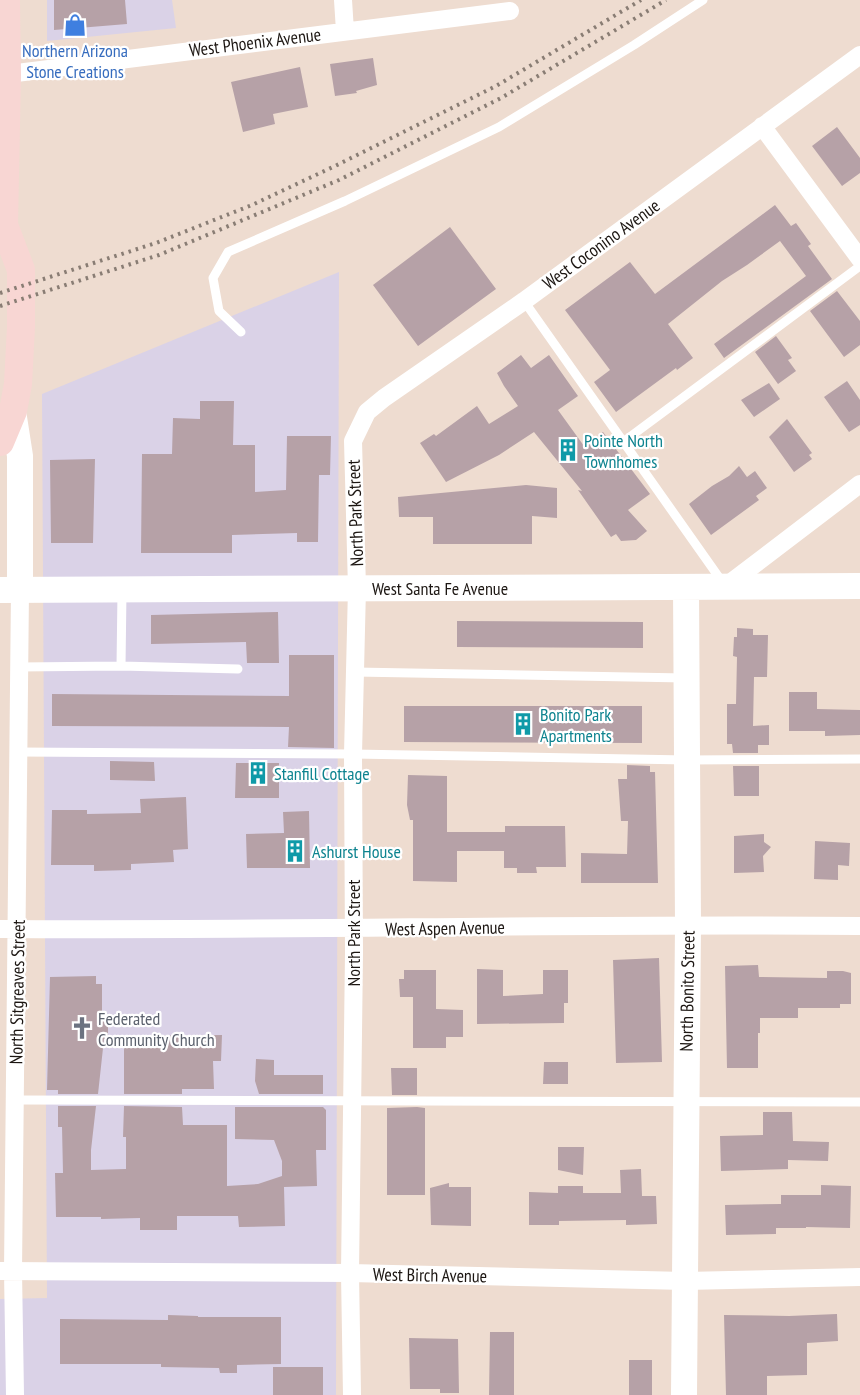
<svg xmlns="http://www.w3.org/2000/svg" width="860" height="1395" viewBox="0 0 860 1395" font-family="'PT Sans Narrow',sans-serif">
<style>
.commercial{fill:#dad2e7}
.building{fill:#b6a1a7}
.lines{fill:none;stroke-linecap:round;stroke-linejoin:round}
.lane{stroke:#fff;stroke-width:9}
.street{stroke:#fff;stroke-width:18}
.secondary{stroke:#fff;stroke-width:26}
.primary{stroke:#f8d6d3;stroke-width:28}
.rail{stroke:#897d74;stroke-width:4;stroke-dasharray:2.5 5;stroke-linecap:butt}
.labels{text-anchor:middle;dominant-baseline:central;stroke-width:4.5;stroke-linejoin:round;paint-order:stroke}
.street-label{font-size:18px;fill:#1c1612;stroke:#fff}
.shop-label{font-size:18px;fill:#366cbe;stroke:#fff}
.culture-label{font-size:18px;fill:#0d838f;stroke:#fff;text-anchor:start}
.worship-label{font-size:18px;fill:#5b616d;stroke:#fff;text-anchor:start}
</style>
<rect width="100%" height="100%" fill="#eedcd0"/>
<!-- commercial -->
<path class="commercial" d="M47,0H172L176,28L47,41Z
M339,272L336,1395H0V1299L47,1298L42,394Z"/>
<!-- building -->
<path class="building" d="M54,0H125L127,24L54,30Z
M373,58L377,85L356,91L357,93L335,96L330,64Z
M300,67L308,107L273,114L275,124L243,132L231,82Z
M837,127L860,158V173L842,186L812,146Z
M775,205L791,226L796,223L811,244L808,246L832,279L724,358L714,344L806,276L780,241L747,265L722,281L668,324L693,358L677,370L676,368L616,412L594,382L610,370L565,310L630,262L655,294Z
M450,227L496,289L418,346L373,285Z
M837,291L860,321V345L844,357L810,311Z
M776,336L792,358L788,360L796,371L778,384L755,352Z
M521,355L531,368L549,355L578,396L558,410L584,446L603,432L650,494L628,510L647,531L636,540L621,541L616,534L611,537L578,490L582,491L534,432L499,455L446,482L420,443L434,434L436,436L477,406L489,424L518,406L504,386L497,373Z
M847,381L860,400V425L849,432L824,397Z
M769,383L780,399L754,417L741,400Z
M200,401H234L233,445H255V492L286,490L287,436H331L330,475H319L318,542H297V533L232,535V553H141L142,454H172L173,418L200,419Z
M787,419L812,453L809,455L812,459L794,472L769,437Z
M95,459L93,543H51L50,460Z
M739,466L747,477L755,471L767,488L756,496L759,500L711,535L689,504L712,486L729,476Z
M526,485L557,488V518L532,516V544H433V517H399L398,497Z
M278,612L279,663H247L246,642L151,644V615Z
M457,621L643,622V648L457,647Z
M737,628L753,629V635H768L767,677H754L753,726L769,725V745H758V753H733L732,744H727V704H736L737,657L733,656L734,637H737Z
M289,655H334V748L288,747L289,727L52,726V694L289,696Z
M789,692H817V709L860,710V735L825,736V731H789Z
M404,706H642V743L404,742Z
M110,761L154,762L155,781L110,780Z
M236,763H279V798H235Z
M627,765L650,766V772H655L658,883H581V853L627,854L628,821H621L618,779H627Z
M733,766H759V796H734Z
M408,775L447,776V832H505V826H565L566,867H536L537,873H517V868H504V851H457V882L413,881V820H410L407,805Z
M186,797L188,849L173,850L174,862L131,864V870L94,871V865H51L52,810H87V814L141,813L140,799Z
M309,811L310,868H247L246,834L284,833L283,812Z
M764,834V842L771,847L763,856L764,872L734,873V836Z
M815,841L850,843L849,866L838,865V880L814,879Z
M659,958L662,1062L616,1063L613,960Z
M758,965L759,977L827,978V971H843L851,973V1004H840V1008H798V1018H760V1033H758V1068H727L725,966Z
M477,969L503,970V996L543,994V970H568V1003H564V1023L477,1024Z
M404,970H436V1009L463,1010V1037H446V1048H413V997H400L399,979H404Z
M96,976V984H102V1015H108V1039H104L98,1094H58V1090H47L50,977Z
M222,1035L221,1061H213L214,1089H182V1094H124V1036Z
M256,1059L274,1060V1075H323V1094H259L255,1081Z
M544,1062H568V1084H543Z
M391,1068H417V1095H392Z
M58,1106H96L91,1150V1170L126,1169V1137H123L124,1106L182,1107L183,1125H227V1186L258,1184L282,1176V1161L274,1140L235,1139V1107H323L326,1110V1150H316L317,1186L284,1187L285,1226L239,1227L238,1216H177V1230H140V1218L101,1219V1217H56L55,1173H63L62,1127H58Z
M417,1107L425,1108V1195H387V1108Z
M763,1112H792L793,1141L829,1142L828,1161L788,1160V1169L721,1171L720,1136L763,1135Z
M558,1147H584L583,1175L558,1170Z
M641,1169L642,1196H656L657,1224L626,1225V1220L559,1221V1225H529V1192L558,1193V1186H583V1193H621L620,1170Z
M449,1183V1187H471V1226L431,1225L430,1188Z
M821,1185L851,1186L850,1228L806,1227V1228H776V1234L726,1235L725,1205L781,1204V1195H821Z
M837,1314L838,1341L807,1343V1375L767,1376V1395H726L724,1315L789,1316Z
M168,1315L198,1316V1317H281V1364L237,1365V1373H220L219,1368L161,1367V1364H60V1319L168,1320Z
M490,1332H514V1395H489Z
M409,1338L458,1339L459,1393H440V1389H410Z
M629,1360H652V1395H629Z
M273,1367H323V1395H273Z"/>
<g class="lines">
<!-- lane -->
<path class="lane" d="M524,301L723,583
M241,332L219,311L213,278L228,252L345,201L499,127L634,45L703,0
M623,442L860,266
M121,666L238,669
M19,667L121,666L122,592
M355,672L685,678
M18,752L353,754L687,760L860,759
M16,1100L860,1102"/>
<!-- street -->
<path class="street" d="M343,0L345,31
M0,75L510,11
M762,126L860,259
M725,587L860,484
M0,929C287,931 573,923 860,926
M0,1271L350,1273L685,1281L860,1277
M15,1395L13,1271L20,590
M352,1395L350,1273L354,953L353,754L357,588L353,441L367,412L384,398L524,301L860,55"/>
<!-- secondary -->
<path class="secondary" d="M13,411L20,456V590
M0,590L860,586
M684,1395L688,924L686,587"/>
<!-- primary -->
<path class="primary" d="M0,442L13,411L18,384L21,327V270L4,225L7,75L6,0"/>
<!-- rail -->
<path class="rail" d="M0,293L156,243L252,205L335,166L496,86L641,0
M0,306L159,255L339,180L501,98L666,0"/>
</g>
<!-- icons -->
<defs>
<symbol id="shop-bare" viewBox="-9 -9 18 18"><path d="M-5-2.5h2.3a2.7 3.5 0 0 1 5.4 0H5L5.5 6h-11ZM-1.5-2.5h3a1.5 2.3 0 0 0-3 0Z" fill="#3f7fe0" stroke="#fff" stroke-width="2.5" paint-order="stroke"/></symbol>
<symbol id="building-bare" viewBox="-9 -9 18 18"><path d="M-4-6H4V6H1V3H-1V6H-4ZM-2.5-4.3h1.7v1.8h-1.7ZM.8-4.3h1.7v1.8H.8ZM-2.5-1h1.7V.8h-1.7ZM.8-1h1.7V.8H.8Z" fill="#0f9aa8" stroke="#fff" stroke-width="2.5" paint-order="stroke"/></symbol>
<symbol id="church-bare" viewBox="-9 -9 18 18"><path d="M-1.2-6h2.4v3.5h3.3v2.4h-3.3V6h-2.4V-.1h-3.3v-2.4h3.3Z" fill="#6b7280" stroke="#fff" stroke-width="2.5" paint-order="stroke"/></symbol>
</defs>
<g fill-rule="evenodd">
<use href="#shop-bare" x="59" y="9" width="32" height="32"/>
<use href="#building-bare" x="552" y="434" width="32" height="32"/>
<use href="#building-bare" x="507" y="708" width="32" height="32"/>
<use href="#building-bare" x="242" y="757" width="32" height="32"/>
<use href="#building-bare" x="279" y="835" width="32" height="32"/>
<use href="#church-bare" x="66" y="1012" width="32" height="32"/>
</g>
<g class="labels">
<!-- street labels -->
<g class="street-label">
<text transform="translate(255 42) rotate(-7)">West Phoenix Avenue</text>
<text transform="translate(601 244) rotate(-36)">West Coconino Avenue</text>
<text transform="translate(355 513) rotate(-92)">North Park Street</text>
<text x="440" y="588">West Santa Fe Avenue</text>
<text transform="translate(445 928) rotate(-1)">West Aspen Avenue</text>
<text transform="translate(353 933) rotate(-90)">North Park Street</text>
<text transform="translate(687 991) rotate(-89)">North Bonito Street</text>
<text transform="translate(17 992) rotate(-89)">North Sitgreaves Street</text>
<text transform="translate(430 1275) rotate(1)">West Birch Avenue</text>
</g>
<!-- shop labels -->
<g class="shop-label">
<text x="75" y="50">Northern Arizona<tspan x="75" dy="21">Stone Creations</tspan></text>
</g>
<!-- culture labels -->
<g class="culture-label">
<text x="584" y="440">Pointe North<tspan x="584" dy="21">Townhomes</tspan></text>
<text x="540" y="714">Bonito Park<tspan x="540" dy="21">Apartments</tspan></text>
<text x="274" y="773">Stanfill Cottage</text>
<text x="312" y="851">Ashurst House</text>
</g>
<!-- worship labels -->
<g class="worship-label">
<text x="98" y="1018">Federated<tspan x="98" dy="21">Community Church</tspan></text>
</g>
</g>
</svg>
